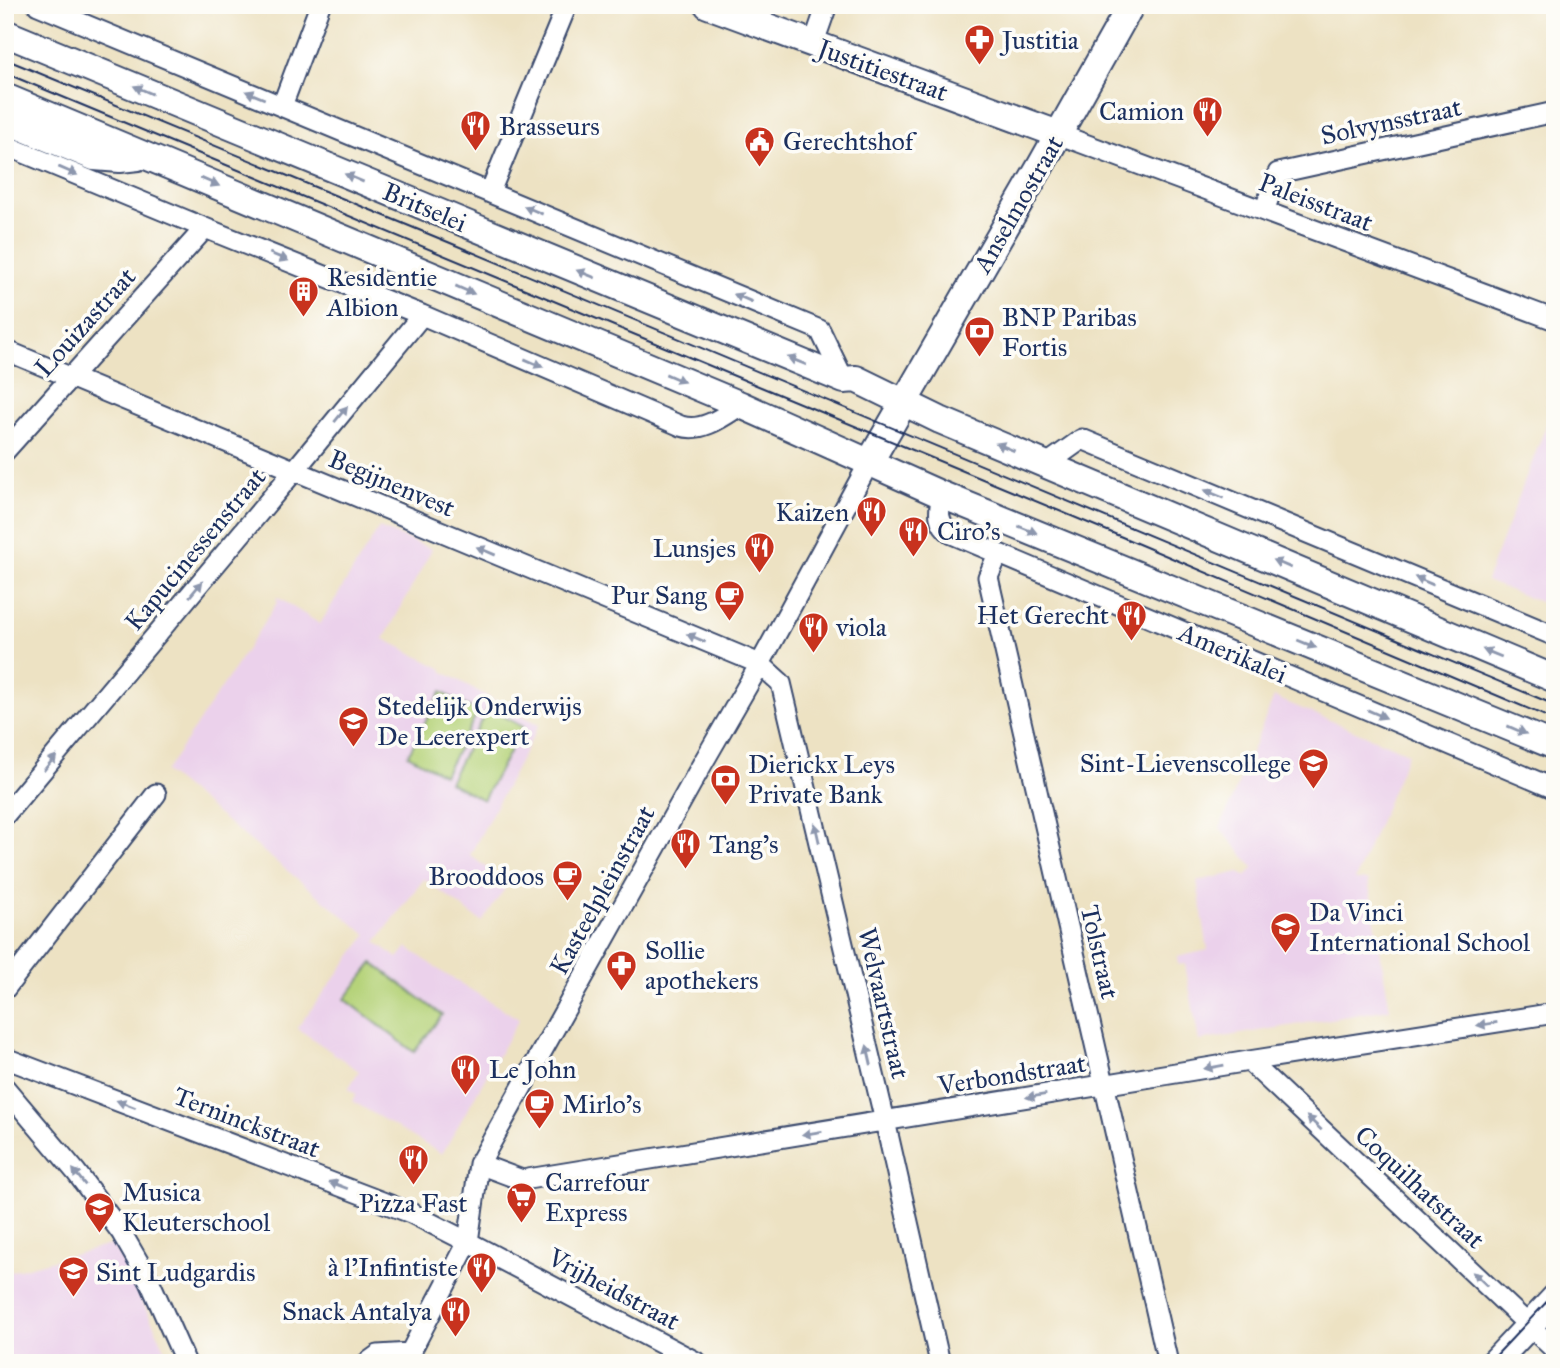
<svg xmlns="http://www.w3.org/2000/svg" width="1560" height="1368" viewBox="0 0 1560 1368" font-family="'IM FELL Great Primer',serif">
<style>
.built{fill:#ebd1eb}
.green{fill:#b6d37a;stroke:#68816c;stroke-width:2}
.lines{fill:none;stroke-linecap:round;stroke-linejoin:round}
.street-casing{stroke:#3a4a6d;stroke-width:23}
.secondary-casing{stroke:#3a4a6d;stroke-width:30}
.street{stroke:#fff;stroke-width:19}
.secondary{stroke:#fff;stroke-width:26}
.tram{stroke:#1b2f5e;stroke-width:2}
.oneway{fill:#8d97ae}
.labels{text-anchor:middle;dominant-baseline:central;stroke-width:7;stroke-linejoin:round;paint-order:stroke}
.poi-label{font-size:26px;fill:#1b2f5e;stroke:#fdfcf7;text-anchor:start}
.street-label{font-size:26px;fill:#1b2f5e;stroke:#fdfcf7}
</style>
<rect width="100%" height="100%" fill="#fdfcf7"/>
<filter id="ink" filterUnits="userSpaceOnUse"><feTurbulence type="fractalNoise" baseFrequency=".0143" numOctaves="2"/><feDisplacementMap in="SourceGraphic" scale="14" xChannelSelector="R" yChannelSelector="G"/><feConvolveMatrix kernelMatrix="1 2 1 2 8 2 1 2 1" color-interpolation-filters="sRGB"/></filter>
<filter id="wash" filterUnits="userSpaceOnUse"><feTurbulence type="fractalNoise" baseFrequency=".00686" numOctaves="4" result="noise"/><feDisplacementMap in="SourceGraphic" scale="28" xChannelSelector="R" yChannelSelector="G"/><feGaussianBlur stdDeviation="1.57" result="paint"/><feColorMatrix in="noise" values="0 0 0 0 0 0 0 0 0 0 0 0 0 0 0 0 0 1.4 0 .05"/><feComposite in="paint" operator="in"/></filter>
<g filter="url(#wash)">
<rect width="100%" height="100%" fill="#ede2c3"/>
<!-- built -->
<path class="built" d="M1555,403V608L1486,581Z
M379,528L432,549L384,639L443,669L442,671L539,725L470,855L508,884L482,922L424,879L376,942L398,958L407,947L445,974L519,1019L442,1154L352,1101L356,1094L348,1089L359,1071L297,1028L367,935L165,772L230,675L278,601L276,599L277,597L320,624Z
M1274,697L1408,753L1355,880H1368L1390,1009L1199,1041L1185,964L1178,965L1177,957L1208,950L1197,881L1240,872L1246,876L1254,868L1220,828Z
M114,1244L169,1356L155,1363H5V1273Z"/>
<!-- green -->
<path class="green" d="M441,692L478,712L444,775L408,755Z
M488,708L523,727L483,800L449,782Z
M373,963L442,1015L414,1052L345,999Z"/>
</g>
<g filter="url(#ink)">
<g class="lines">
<defs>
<path id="street" d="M38,5L820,330L844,380
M813,45L827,5
M282,106L320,5
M1058,134L1555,320
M5,145L205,228L422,315L681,426C702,433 724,416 741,405
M490,192L567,5
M1264,211L1278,173L1555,112
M5,350L760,664L781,683L885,1121L940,1363
M5,451L205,228
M1047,464L1082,439L1555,636
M942,495C938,512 937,523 952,534L1555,789
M998,554L988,577L1168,1363
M5,815L294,471L422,315
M5,989L156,794
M5,1058L411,1213L468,1242L698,1363
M1249,1061L1555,1350
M5,1088L76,1172L121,1232L150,1282L186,1363
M479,1164L522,1180L1249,1061L1555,1013
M410,1353L468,1242L479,1164L704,761L760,664L869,463
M367,1363L378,1355L410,1353"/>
<path id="secondary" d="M708,5L1058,134
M5,33L844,380L856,379L940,420L1555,679
M5,97L741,405L942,495L1555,746
M5,120L94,157L120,159L138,157
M869,463L1041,165L1131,5
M1494,1363L1555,1298"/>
</defs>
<!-- street casing -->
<use href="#street" class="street-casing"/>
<!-- secondary casing -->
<use href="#secondary" class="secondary-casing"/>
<!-- street -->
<use href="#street" class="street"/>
<!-- secondary -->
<use href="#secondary" class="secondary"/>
<!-- tram -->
<path class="tram" d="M5,59L448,242L1555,705
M5,73L1122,537L1555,720
M1489,1363L1555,1293"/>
</g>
<!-- one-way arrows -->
<defs><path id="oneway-solid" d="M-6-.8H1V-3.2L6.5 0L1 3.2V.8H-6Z" transform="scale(1.75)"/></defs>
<g class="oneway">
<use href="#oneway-solid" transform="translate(143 90) rotate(-157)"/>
<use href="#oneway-solid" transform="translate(255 95) rotate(-158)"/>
<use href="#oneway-solid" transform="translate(68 171) rotate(23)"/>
<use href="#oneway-solid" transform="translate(354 178) rotate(-157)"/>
<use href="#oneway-solid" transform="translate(210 182) rotate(23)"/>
<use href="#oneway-solid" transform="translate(533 210) rotate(-157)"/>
<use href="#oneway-solid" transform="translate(279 257) rotate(22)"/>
<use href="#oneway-solid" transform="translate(586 274) rotate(-158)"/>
<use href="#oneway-solid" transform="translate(465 290) rotate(23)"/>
<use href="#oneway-solid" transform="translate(743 298) rotate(-157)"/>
<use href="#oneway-solid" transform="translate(797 361) rotate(-158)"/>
<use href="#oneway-solid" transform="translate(534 363) rotate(23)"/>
<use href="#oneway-solid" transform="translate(675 378) rotate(23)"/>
<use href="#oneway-solid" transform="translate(341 414) rotate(-51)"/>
<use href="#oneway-solid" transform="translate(1005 447) rotate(-158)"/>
<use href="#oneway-solid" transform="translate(1214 494) rotate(-157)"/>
<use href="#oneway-solid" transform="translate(1028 530) rotate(22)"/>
<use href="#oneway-solid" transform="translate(486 551) rotate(-157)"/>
<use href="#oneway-solid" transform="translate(1282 564) rotate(-157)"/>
<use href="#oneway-solid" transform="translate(1424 581) rotate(-157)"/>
<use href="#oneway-solid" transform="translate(196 589) rotate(-50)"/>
<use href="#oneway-solid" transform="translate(696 638) rotate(-157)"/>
<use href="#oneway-solid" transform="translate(1307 644) rotate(22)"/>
<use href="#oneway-solid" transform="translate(1492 653) rotate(-158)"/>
<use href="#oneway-solid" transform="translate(1377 714) rotate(23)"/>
<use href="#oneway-solid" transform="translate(1517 730) rotate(23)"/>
<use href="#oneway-solid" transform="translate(50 763) rotate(-50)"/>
<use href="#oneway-solid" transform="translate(817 833) rotate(-103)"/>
<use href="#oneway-solid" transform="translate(1487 1024) rotate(171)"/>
<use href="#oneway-solid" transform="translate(869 1055) rotate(-103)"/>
<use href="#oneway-solid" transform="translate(1214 1067) rotate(170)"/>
<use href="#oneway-solid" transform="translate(1036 1096) rotate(171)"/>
<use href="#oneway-solid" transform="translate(126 1104) rotate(-159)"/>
<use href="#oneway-solid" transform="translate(1314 1123) rotate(-137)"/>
<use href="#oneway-solid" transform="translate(812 1133) rotate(171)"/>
<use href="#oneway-solid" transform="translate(79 1177) rotate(-128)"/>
<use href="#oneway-solid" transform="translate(338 1185) rotate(-159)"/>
<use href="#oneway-solid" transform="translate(1480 1279) rotate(-137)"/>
</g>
</g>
<!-- icons -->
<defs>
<symbol id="pharmacy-pin" viewBox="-11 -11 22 30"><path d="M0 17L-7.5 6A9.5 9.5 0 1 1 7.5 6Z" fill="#c8321e" stroke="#fdfcf7"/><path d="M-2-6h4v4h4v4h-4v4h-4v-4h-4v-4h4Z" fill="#fff"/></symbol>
<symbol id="restaurant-pin" viewBox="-11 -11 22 30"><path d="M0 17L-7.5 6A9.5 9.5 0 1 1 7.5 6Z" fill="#c8321e" stroke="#fdfcf7"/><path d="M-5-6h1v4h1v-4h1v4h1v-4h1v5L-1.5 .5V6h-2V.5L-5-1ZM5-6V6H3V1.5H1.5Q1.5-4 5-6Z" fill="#fff"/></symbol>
<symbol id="civic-pin" viewBox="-11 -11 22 30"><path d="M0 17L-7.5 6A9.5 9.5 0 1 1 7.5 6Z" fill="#c8321e" stroke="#fdfcf7"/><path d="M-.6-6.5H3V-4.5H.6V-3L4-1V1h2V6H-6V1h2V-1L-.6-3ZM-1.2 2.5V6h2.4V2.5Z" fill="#fff"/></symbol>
<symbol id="building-pin" viewBox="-11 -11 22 30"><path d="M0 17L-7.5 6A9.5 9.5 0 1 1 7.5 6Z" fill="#c8321e" stroke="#fdfcf7"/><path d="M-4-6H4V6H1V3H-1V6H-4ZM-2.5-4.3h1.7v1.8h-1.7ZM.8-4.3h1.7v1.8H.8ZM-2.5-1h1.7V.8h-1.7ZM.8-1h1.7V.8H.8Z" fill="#fff"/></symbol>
<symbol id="bank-pin" viewBox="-11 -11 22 30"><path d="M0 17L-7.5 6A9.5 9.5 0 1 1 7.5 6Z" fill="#c8321e" stroke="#fdfcf7"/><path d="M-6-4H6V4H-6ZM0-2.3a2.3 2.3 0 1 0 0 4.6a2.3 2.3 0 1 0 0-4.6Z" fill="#fff"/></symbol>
<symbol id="cafe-pin" viewBox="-11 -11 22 30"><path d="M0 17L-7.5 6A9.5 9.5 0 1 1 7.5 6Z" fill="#c8321e" stroke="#fdfcf7"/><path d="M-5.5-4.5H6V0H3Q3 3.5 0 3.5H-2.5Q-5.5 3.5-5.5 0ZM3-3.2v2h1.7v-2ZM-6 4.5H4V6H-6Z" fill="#fff"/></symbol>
<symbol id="school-pin" viewBox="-11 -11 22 30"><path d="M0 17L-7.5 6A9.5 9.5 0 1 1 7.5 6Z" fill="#c8321e" stroke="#fdfcf7"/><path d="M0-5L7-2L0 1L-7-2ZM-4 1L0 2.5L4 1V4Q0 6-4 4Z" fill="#fff"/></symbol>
<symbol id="supermarket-pin" viewBox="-11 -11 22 30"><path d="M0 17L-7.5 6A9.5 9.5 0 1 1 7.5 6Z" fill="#c8321e" stroke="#fdfcf7"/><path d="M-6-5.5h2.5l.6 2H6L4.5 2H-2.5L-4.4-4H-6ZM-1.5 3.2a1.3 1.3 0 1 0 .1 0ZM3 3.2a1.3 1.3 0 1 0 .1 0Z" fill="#fff"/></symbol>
</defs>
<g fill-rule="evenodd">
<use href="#pharmacy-pin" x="962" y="22" width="35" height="47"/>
<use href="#restaurant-pin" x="1190" y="94" width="35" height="47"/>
<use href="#restaurant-pin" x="458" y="108" width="35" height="47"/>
<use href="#civic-pin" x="742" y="124" width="35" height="47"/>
<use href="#building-pin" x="286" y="274" width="35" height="47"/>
<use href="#bank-pin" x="962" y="314" width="35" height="47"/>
<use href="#restaurant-pin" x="854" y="494" width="35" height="47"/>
<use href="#restaurant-pin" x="896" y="514" width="35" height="47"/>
<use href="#restaurant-pin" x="742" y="530" width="35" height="47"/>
<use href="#cafe-pin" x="712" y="578" width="35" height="47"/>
<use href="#restaurant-pin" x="1114" y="598" width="35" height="47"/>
<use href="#restaurant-pin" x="796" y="610" width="35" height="47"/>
<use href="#school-pin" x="336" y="704" width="35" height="47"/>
<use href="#school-pin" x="1296" y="746" width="35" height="47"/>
<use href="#bank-pin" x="708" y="762" width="35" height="47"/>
<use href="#restaurant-pin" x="668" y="826" width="35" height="47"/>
<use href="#cafe-pin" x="550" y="858" width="35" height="47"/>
<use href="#school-pin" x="1268" y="910" width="35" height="47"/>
<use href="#pharmacy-pin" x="604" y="948" width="35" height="47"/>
<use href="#restaurant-pin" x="448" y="1052" width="35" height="47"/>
<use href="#cafe-pin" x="522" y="1086" width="35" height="47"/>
<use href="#restaurant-pin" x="396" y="1142" width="35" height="47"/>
<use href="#supermarket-pin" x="504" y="1180" width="35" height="47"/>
<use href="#school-pin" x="82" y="1190" width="35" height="47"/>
<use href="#restaurant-pin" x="464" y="1250" width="35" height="47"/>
<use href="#school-pin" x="56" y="1254" width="35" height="47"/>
<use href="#restaurant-pin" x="438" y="1294" width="35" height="47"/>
</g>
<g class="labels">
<!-- poi labels -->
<g class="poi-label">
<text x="1002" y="40">Justitia</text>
<text x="1184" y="111" text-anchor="end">Camion</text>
<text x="499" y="126">Brasseurs</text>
<text x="783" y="141">Gerechtshof</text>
<text x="327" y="277">Residentie<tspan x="327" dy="30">Albion</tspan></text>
<text x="1002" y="317">BNP Paribas<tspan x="1002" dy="30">Fortis</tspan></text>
<text x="849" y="512" text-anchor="end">Kaizen</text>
<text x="937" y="531">Ciro's</text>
<text x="736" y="548" text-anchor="end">Lunsjes</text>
<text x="707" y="595" text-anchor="end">Pur Sang</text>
<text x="1109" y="615" text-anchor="end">Het Gerecht</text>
<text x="836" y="627">viola</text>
<text x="377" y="706">Stedelijk Onderwijs<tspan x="377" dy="30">De Leerexpert</tspan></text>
<text x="1291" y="763" text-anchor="end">Sint-Lievenscollege</text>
<text x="748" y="764">Dierickx Leys<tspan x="748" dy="30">Private Bank</tspan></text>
<text x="709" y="844">Tang's</text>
<text x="544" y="876" text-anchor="end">Brooddoos</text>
<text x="1309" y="912">Da Vinci<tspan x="1309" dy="30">International School</tspan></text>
<text x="645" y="950">Sollie<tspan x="645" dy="30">apothekers</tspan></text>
<text x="489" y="1069">Le John</text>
<text x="562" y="1104">Mirlo's</text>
<text x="545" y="1182">Carrefour<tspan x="545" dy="30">Express</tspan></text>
<text x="122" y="1192">Musica<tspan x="122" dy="30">Kleuterschool</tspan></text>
<text x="413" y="1203" text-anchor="middle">Pizza Fast</text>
<text x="458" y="1267" text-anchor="end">à l'Infintiste</text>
<text x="96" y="1272">Sint Ludgardis</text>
<text x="432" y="1311" text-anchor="end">Snack Antalya</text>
</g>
<!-- street labels -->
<g class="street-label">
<text transform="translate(883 70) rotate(20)">Justitiestraat</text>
<text transform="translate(1391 121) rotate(-12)">Solvynsstraat</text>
<text transform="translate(1316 202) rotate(21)">Paleisstraat</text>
<text transform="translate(1018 204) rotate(-60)">Anselmostraat</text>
<text transform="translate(425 207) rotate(23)">Britselei</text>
<text transform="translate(85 322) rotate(-48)">Louizastraat</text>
<text transform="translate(392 483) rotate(23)">Begijnenvest</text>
<text transform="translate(195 549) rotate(-50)">Kapucinessenstraat</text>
<text transform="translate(1233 653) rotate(23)">Amerikalei</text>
<text transform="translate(602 890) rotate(-61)">Kasteelpleinstraat</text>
<text transform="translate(1100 952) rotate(77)">Tolstraat</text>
<text transform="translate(884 1003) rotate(77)">Welvaartstraat</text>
<text transform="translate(1012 1074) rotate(-9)">Verbondstraat</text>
<text transform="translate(247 1122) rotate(21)">Terninckstraat</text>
<text transform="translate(1420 1187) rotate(43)">Coquilhatstraat</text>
<text transform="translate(614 1289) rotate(28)">Vrijheidstraat</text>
</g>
</g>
<!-- margin -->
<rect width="1560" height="1368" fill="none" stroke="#fdfcf7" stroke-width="28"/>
</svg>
